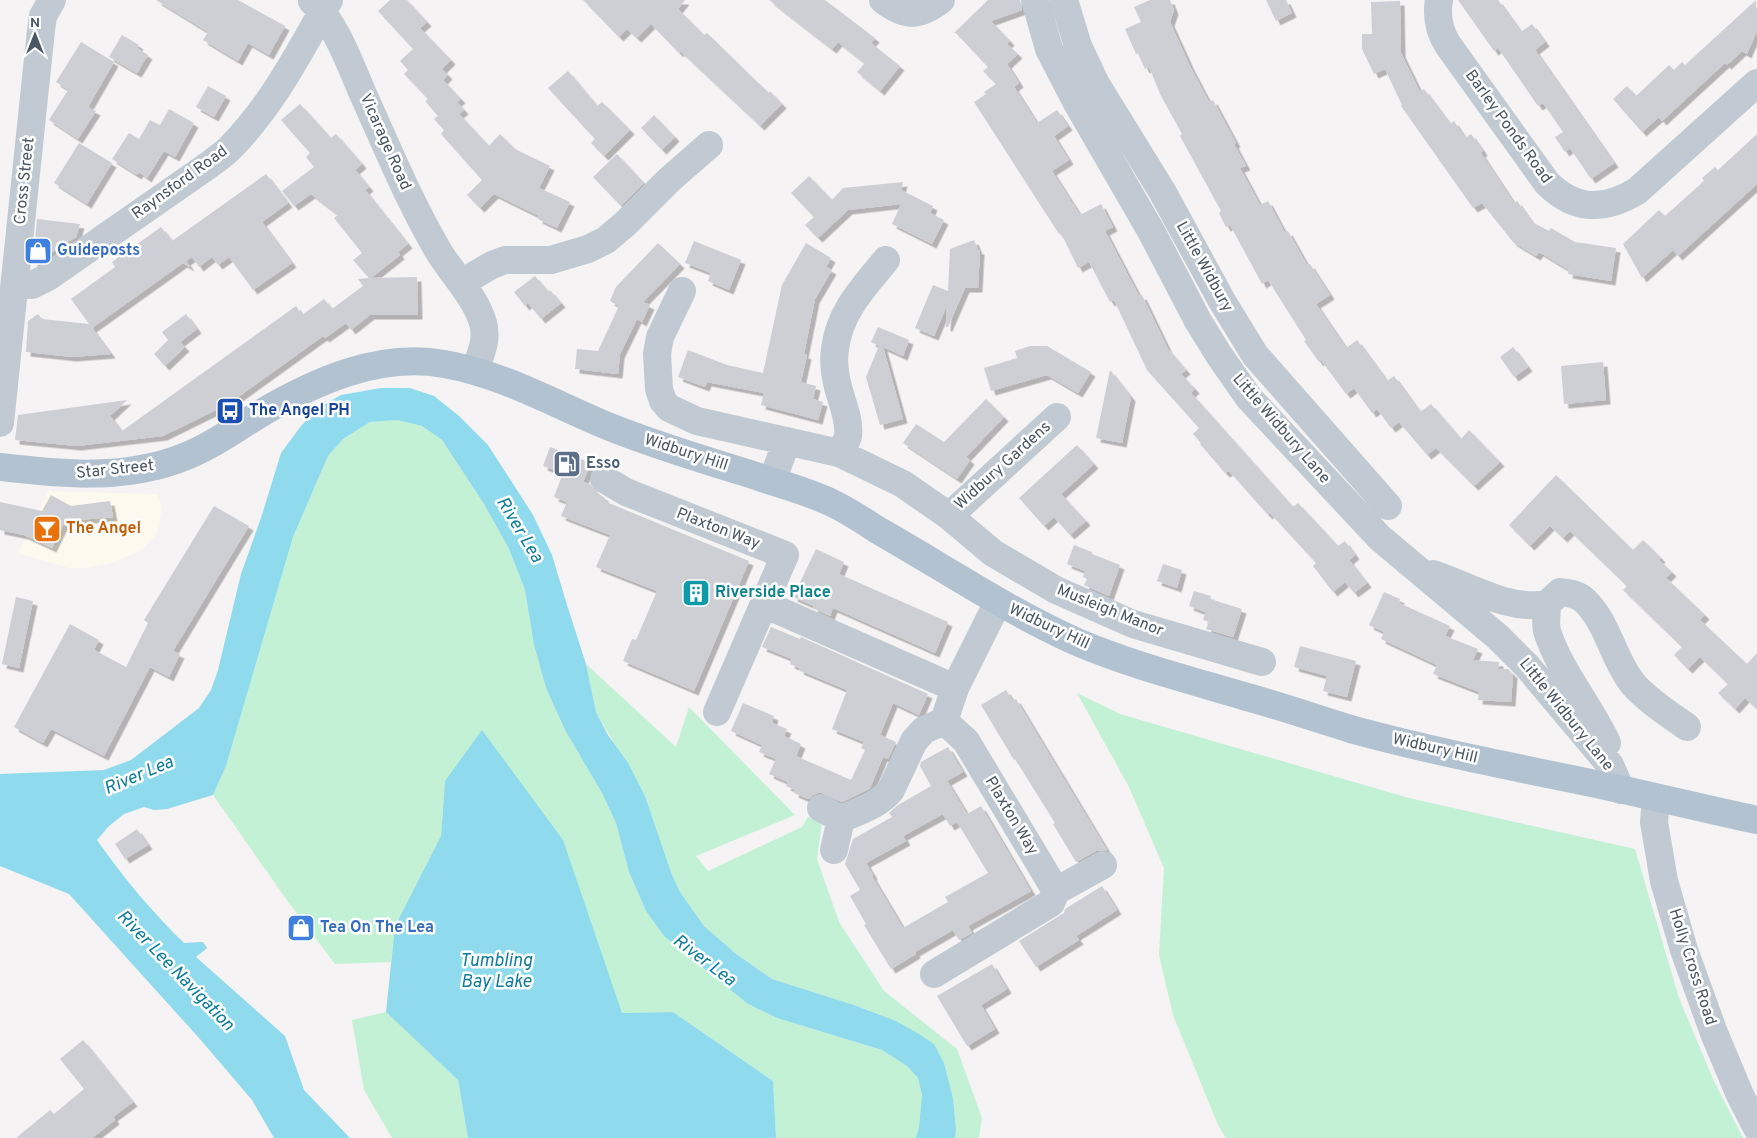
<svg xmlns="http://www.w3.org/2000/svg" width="1757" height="1138" viewBox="0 0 1757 1138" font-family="Overpass,sans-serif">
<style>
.commercial{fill:#fdf9ef}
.green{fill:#c3f1d5}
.water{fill:#90daee}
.building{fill:#cdcfd5;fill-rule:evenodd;filter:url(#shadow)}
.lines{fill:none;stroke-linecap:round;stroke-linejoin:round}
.minor{stroke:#c1cad2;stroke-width:28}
.major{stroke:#b3c2d1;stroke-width:28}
.labels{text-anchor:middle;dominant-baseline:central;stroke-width:5;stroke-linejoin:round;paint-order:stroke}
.street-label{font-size:16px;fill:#4a5661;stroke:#fff}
.shop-label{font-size:16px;font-weight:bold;fill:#366cbe;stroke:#fff;text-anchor:start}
.transit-label{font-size:16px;font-weight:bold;fill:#164399;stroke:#fff;text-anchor:start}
.service-label{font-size:16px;font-weight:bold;fill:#4e5e75;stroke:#fff;text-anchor:start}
.food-label{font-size:16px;font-weight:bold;fill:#c56008;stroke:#fff;text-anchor:start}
.culture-label{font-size:16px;font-weight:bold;fill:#0d838f;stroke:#fff;text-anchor:start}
.water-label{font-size:18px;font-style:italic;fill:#0c7c9b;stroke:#fff}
</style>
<defs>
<filter id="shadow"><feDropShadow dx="4.5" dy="4.5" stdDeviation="0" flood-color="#0004"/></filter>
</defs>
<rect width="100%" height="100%" fill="#f5f3f3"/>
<!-- commercial -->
<path class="commercial" d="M48,491L158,494L162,508L159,526L155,536L142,550L112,563L87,568H69L18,553Z"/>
<!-- green -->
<path class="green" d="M397,420L422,426L442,440L484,504L509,549L525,590L534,645L546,688L565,730L602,793L616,823L629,872L646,911L664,936L748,1004L777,1018L882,1050L907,1066L918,1078L922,1095L919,1127L916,1138H776L773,1081L673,1012L622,1013L601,955L445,781L441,836L395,926L391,962L335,964L289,903L213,795L226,766L293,537L328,456L343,439L370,422Z
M586,664L676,747L689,707L795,815L696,856L708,871L802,827L808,817L822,822L817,859L839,922L884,991L957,1049L982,1118L979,1138H955L956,1130L953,1098L944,1063L896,1021L854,1005L772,979L735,953L704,926L680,892L672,875L645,796L596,712Z
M1077,693L1120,714L1409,798L1635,849L1679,998L1713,1079L1743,1138H1226L1218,1125L1173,1015L1159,955L1164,868L1129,787Z
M386,1012L458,1080L468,1138H392L364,1090L352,1020Z"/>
<!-- water -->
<path class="water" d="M381,388H410L434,396L459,416L488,445L533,515L552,555L567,605L586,664L596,712L608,735L628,763L645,796L672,875L680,892L704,926L735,953L772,979L854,1005L896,1021L919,1034L934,1044L944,1063L953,1098L956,1130L955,1138H916L919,1127L922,1095L918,1078L907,1066L882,1050L777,1018L748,1004L664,936L646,911L629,872L616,823L602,793L565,730L546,688L534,645L525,590L509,549L484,504L442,440L422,426L397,420L370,422L343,439L328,456L293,537L226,766L213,795L167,809L154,810L144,807L124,814L109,826L97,840C123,877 151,911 184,943L203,942L207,948L196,957L285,1036L304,1090L350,1138H274L252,1100L199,1038L69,894L0,866V774L104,770L131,760L199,708L211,690L218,670L241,574L261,518L281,453L301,426L318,408L341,395Z
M482,730L563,840L622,1013L673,1012L773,1081L776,1138H468L458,1080L386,1012L395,926L441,836L445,781Z"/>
<!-- building -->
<path class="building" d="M156,0H238L285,26L269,55L248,43L238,61L203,40L208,32Z
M390,0H407L427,22L420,28L451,60L442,69L448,75L443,80L461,99L457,102L464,110L459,114L489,146L500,134L515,149L550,166L539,188L570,202L557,228L538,219L539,216L494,194L480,208L467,195L482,180L441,134L444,130L434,119L438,116L425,101L428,99L404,74L408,70L400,61L413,49L378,11Z
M583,0H685L678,9L704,35L707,33L753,78L769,93L770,91L782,104L760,126L680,51L679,53L651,24L637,38L627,29L619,37Z
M769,0H825L875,38L871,43L900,66L880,91L857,72L865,63L838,42L832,49Z
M988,0H1020L1022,10L991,21L1010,41L1007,44L1018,54L1007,64L1019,83L1014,87L1037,123L1057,110L1068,126L1054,136L1069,160L1052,171L1080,215L1101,204L1113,227L1105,231L1139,296L1142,295L1168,349L1186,370L1181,374L1195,389L1191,393L1293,507L1298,503L1338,546L1345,541L1355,555L1349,560L1367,583L1354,593L1345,582L1333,592L1313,566L1316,563L1270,513L1268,515L1229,471L1225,473L1200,444L1201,443L1193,434L1199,428L1147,370L1114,300L1110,302L1089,262L1078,268L1061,233L1059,234L974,102L986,94L984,92L996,84L983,71L988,67L956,33H954Z
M1150,0H1170L1174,10L1170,22L1190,66L1209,102L1213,100L1236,143L1234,144L1246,166L1240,168L1260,205L1268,201L1285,233L1288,231L1307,265L1310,264L1330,295L1316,304L1346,348L1357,340L1387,381L1394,376L1420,412L1431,404L1461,439L1469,430L1500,462L1474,486L1436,448L1427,455L1399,422L1391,428L1377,409L1372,413L1354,388L1346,394L1321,360L1319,362L1304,341L1306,340L1268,280L1262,284L1230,225L1226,227L1219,213L1221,211L1180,136L1182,134L1161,96L1149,67L1145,69L1138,53L1136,54L1125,29L1141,22L1134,7Z
M1266,0H1286L1292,13L1276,21Z
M1458,0H1498L1521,32L1532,24L1545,42L1535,50L1614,163L1591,179L1570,148L1565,152L1555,137L1563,132L1543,103L1538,106L1498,48L1494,51Z
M1756,0L1757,31L1747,54L1742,51L1727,65L1725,63L1662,121L1659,117L1642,132L1613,99L1627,86L1636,96L1669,65L1674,70L1682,62L1685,65Z
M1400,1L1401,53L1420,92L1424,89L1450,124L1454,121L1465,138L1471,134L1483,151L1481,153L1514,203L1517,201L1532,222L1549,231L1551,228L1575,242L1616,248L1611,281L1568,274L1569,270L1539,252L1536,256L1513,242L1482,203L1473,208L1401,106L1402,105L1385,69L1374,74L1362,49V34H1372L1371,2Z
M122,35L139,45L137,48L148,55L137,73L109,57Z
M81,42L114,62L88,107L96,111L78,139L49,120L68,90L56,82Z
M568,71L597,106L602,102L630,130L604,156L591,143L595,139L548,88Z
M208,86L226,96L214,117L196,107Z
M300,104L331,138L336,134L362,164L355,170L369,187L365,190L408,244L398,252L400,255L371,278L417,277L418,315H370L351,330L346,323L325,338L323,336L230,403L163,436L77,446L15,440L18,415L127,400L110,416L122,431L296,306L302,315L324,299L332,309L363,286L358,279L369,278L353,260L362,253L334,218L338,215L311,194L294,206L282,191L314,167L306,157L310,153L281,120Z
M169,109L194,123L175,157L164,151L147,178L139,172L137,175L112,159L129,133L139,139L150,120L160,125Z
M654,115L675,137L662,150L641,128Z
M1757,134V184L1678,256L1673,250L1642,278L1623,244L1659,210L1665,216L1704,181L1702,178L1715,167L1718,170Z
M79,143L112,163L87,204L54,183Z
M617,154L644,183L621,206L593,177Z
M266,174L288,203L262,222L292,263L253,290L229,257L218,265L212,257L199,267L192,257L186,261L190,267L183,263L92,328L71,299L115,267L112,262L161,227L172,241Z
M809,176L832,200L843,188L903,182L901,190L933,206L930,213L944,220L932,244L892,224L901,204L848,210L818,238L805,225L814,217L791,193Z
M37,219L80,224L76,237L33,264Z
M974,240L978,250H980L978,288H965L948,327H946L947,305L934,336L915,328L933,285L948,291L950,249Z
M694,241L741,260L729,290L708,281L711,273L685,263Z
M658,243L680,264L643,302L650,305L642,322L637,319L620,354L618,374L575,369L577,349L598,351L619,306L610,301L616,287Z
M806,243L831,258L826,267L832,270L815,299L804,354L807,355L801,382L816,386L813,399L823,402L818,420L761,405L764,393L707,382L705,387L678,377L688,350L727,365L763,373L782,285Z
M535,276L548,292L550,290L561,303L541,319L528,303L525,306L514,292Z
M38,314L42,319L89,324L111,354L72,357L26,352L28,321Z
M186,314L197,329L180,342L185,347L165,366L154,354L168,340L162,332Z
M878,327L909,340L903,356L883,347L903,419L880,425L866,377L879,346L871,342Z
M1030,346H1047L1091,372L1078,393L1047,375L991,391L984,368L1017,358L1015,351Z
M1513,347L1528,367L1514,377L1500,357Z
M1603,362L1606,400L1564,404L1561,366Z
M1110,370L1131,397L1122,443L1096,438Z
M986,399L1004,417L966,457L970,460L957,479L903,443L916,424L944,442Z
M1077,445L1094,464L1061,494L1086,521L1070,535L1054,517L1044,526L1019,498Z
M550,447L591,463L583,482L590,484L596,492L605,498L604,501L749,561L694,691L623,661L632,639L636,640L657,591L596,567L610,535L561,516L567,502L554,497L563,473L543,466Z
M1556,475L1633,550L1643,540L1661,558L1659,560L1672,572L1666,578L1705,615L1700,620L1747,664L1757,653V709L1745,698L1735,709L1718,693L1728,684L1700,657L1688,669L1674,655L1682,647L1623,590L1627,586L1570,531L1563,538L1550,526L1530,546L1509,525Z
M51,495L71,506L110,501L113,517L65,521L52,548L24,535L0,530V502L42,511Z
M214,506L249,526L173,651L180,654L169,677L150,667L104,756L51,729L43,743L14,727L70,624L99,640L94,650L126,667L148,623L144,620Z
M1074,545L1092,552V554L1120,565L1109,596L1084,585L1087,579L1083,577L1085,571L1067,564Z
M816,549L844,562L839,574L948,622L935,653L833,608L830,616L813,608L814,606L793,597Z
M1163,564L1182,570L1177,588L1157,581Z
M1194,591L1211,596L1210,599L1242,609L1233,637L1206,629L1209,622L1203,620L1209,600L1205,612L1189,606Z
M1384,592L1400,599L1399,603L1450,626L1445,636L1478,649L1473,660L1499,662L1498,669H1508L1513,674L1511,702L1478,700L1479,692L1433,674L1437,665L1381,639L1384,632L1369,625Z
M16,597L33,601L19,668L2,664Z
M771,627L800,639L801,637L928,694L919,715L893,703L880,735L896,742L888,759L883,757L870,788L867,790L842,802L820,792L813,795L808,799L794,793L795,790L786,786L788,782L769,774L776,759L759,752L762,745L731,731L743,703L774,716L772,723L787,729L784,736L801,744L796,756L851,780L865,750L861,748L864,742L832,729L847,690L799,670L800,668L790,664L792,659L762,647Z
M1300,646L1356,661L1347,697L1323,691L1327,676L1294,667Z
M1006,690L1013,701L1016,699L1107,850L1096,851L1076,862L1053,824L1055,823L1015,759L1014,760L981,705Z
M948,747L963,772L947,781L967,814L981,806L1031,891L968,926L972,933L959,940L953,930L915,952L916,954L891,969L864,925L866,924L850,896L860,890L845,864L853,839L892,817L889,813L898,805L931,786L920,766L921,762ZM943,814L950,826L957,822L988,873L945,897L948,902L903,928L872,876L873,875L866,863L906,841L903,836Z
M137,829L148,845L125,859L115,844Z
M1102,886L1117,910L1076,936L1079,940L1036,967L1019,941L1059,916L1064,913L1065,909Z
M992,964L1007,989L981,1005L995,1029L967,1046L937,996Z
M83,1040L133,1102L113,1117L115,1120L92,1138H16L50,1110L54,1114L84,1089L60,1059Z"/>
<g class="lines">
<!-- minor -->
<path class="minor" d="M883,0C905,17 919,17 941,0
M1035,0L1049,49L1077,103L1151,231L1198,321L1219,355L1249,398L1380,538L1498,637L1527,666L1610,765L1621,790
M1064,0L1078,46L1096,84L1162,191L1222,301L1255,355L1388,506
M1439,0C1436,17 1439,31 1448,45L1547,183C1575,211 1604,211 1637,191L1757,83
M312,1C337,26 349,62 363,94C387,147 409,201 439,252C453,275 475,296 483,323C488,340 480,355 475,371
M461,283L492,265L505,260H551L588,249L606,240L625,224L669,180L709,145
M15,285H32L48,277L206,167C214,161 223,155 230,148C272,106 300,51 329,0
M682,291L660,337L657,354L659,389L663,401L669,408L697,421L839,453L903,484L949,516L993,553L1056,590L1133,624L1262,662
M0,423L41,30L43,16L52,0
M839,453C842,448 847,442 848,436C850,419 842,403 838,387C835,375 833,361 835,349C839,312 864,287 886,260
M604,479L626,492L785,555L717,712
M772,481L787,441
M949,516L1057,417
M1433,574C1470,586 1507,611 1547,604C1547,612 1545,623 1547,631C1559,670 1590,706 1607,743
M764,604L955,688
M1547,604L1560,592C1569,593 1579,594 1585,601C1608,623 1613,659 1633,684C1648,701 1669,714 1687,727
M944,721L966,741L1056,891
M1656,798L1654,822L1664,881L1684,950L1714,1033L1740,1095L1757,1128
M821,808L841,819L834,850
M841,819C859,811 879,805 891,790L914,741L924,730L944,721L955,688L998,602
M934,974L1051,903L1056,891L1103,865"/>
<!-- major -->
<path class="major" d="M0,467C59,474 119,480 176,460C206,450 232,431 258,415C313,382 379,352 444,364C503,374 556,405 610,427C657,446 705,460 753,475C779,484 807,491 832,503C849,511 865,522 881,532C946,569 1008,611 1077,642C1131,665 1190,680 1247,697C1283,707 1318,719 1354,730C1435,752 1519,768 1601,785C1653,796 1705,809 1757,820"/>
</g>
<!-- icons -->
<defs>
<symbol id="shop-square" viewBox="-11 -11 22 22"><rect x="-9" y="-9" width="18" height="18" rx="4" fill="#3f7fe0" stroke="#fff"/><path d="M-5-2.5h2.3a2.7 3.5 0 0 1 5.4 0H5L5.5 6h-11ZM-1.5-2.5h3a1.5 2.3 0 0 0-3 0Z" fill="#fff"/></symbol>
<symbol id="bus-square" viewBox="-11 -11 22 22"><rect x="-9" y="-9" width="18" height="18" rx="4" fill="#1a4fb4" stroke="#fff"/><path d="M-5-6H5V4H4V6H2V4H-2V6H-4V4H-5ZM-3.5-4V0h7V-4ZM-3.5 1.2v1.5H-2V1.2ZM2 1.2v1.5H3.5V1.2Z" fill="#fff"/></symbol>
<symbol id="fuel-square" viewBox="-11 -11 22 22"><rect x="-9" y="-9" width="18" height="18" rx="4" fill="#5c6f8a" stroke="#fff"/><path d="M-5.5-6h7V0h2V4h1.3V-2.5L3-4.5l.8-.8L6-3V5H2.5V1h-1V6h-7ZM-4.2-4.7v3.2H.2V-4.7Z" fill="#fff"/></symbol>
<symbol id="bar-square" viewBox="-11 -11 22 22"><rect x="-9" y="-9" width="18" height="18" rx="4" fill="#e8710a" stroke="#fff"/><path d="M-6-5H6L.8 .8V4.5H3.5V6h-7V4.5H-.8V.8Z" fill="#fff"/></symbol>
<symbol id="building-square" viewBox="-11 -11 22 22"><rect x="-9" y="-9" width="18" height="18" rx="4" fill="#0f9aa8" stroke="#fff"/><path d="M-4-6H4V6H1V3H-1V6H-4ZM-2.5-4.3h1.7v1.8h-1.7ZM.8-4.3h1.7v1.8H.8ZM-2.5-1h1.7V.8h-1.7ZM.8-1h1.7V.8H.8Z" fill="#fff"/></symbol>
</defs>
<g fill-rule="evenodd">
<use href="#shop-square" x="22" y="235" width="32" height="32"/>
<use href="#bus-square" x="214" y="395" width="32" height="32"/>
<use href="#fuel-square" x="551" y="448" width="32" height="32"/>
<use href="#bar-square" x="31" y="513" width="32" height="32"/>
<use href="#building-square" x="680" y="577" width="32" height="32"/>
<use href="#shop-square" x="285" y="912" width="32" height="32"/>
</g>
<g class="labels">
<!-- street labels -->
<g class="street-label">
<text transform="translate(1508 127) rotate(54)">Barley Ponds Road</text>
<text transform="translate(385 142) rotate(66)">Vicarage Road</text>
<text transform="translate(25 181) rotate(-84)">Cross Street</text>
<text transform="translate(180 183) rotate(-36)">Raynsford Road</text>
<text transform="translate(1204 267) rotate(61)">Little Widbury</text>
<text transform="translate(1281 429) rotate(49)">Little Widbury Lane</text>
<text transform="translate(686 453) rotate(18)">Widbury Hill</text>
<text transform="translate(1003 466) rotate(-42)">Widbury Gardens</text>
<text transform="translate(115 470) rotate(-6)">Star Street</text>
<text transform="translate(718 529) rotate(21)">Plaxton Way</text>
<text transform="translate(1110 611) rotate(22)">Musleigh Manor</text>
<text transform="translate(1049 627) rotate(25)">Widbury Hill</text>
<text transform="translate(1566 715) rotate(51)">Little Widbury Lane</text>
<text transform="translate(1435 749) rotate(13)">Widbury Hill</text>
<text transform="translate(1011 816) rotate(59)">Plaxton Way</text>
<text transform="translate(1692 967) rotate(72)">Holly Cross Road</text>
</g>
<!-- shop labels -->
<g class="shop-label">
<text x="57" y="251">Guideposts</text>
<text x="320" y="928">Tea On The Lea</text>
</g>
<!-- transit labels -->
<g class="transit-label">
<text x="249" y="411">The Angel PH</text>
</g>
<!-- service labels -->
<g class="service-label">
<text x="586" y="464">Esso</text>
</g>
<!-- food labels -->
<g class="food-label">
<text x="66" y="529">The Angel</text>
</g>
<!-- culture labels -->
<g class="culture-label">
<text x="715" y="593">Riverside Place</text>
</g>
<!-- water labels -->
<g class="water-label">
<text transform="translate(519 530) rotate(59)">River Lea</text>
<text transform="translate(139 776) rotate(-23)">River Lea</text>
<text x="496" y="961">Tumbling<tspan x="496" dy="21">Bay Lake</tspan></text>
<text transform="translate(704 961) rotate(37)">River Lea</text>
<text transform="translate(175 971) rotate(46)">River Lee Navigation</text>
</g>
</g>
<!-- north arrow -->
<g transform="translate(35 35)" stroke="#ffffff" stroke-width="4" paint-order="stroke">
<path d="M0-4L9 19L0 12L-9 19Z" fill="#4a5661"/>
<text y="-8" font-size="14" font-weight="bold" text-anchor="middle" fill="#4a5661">N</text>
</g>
</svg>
